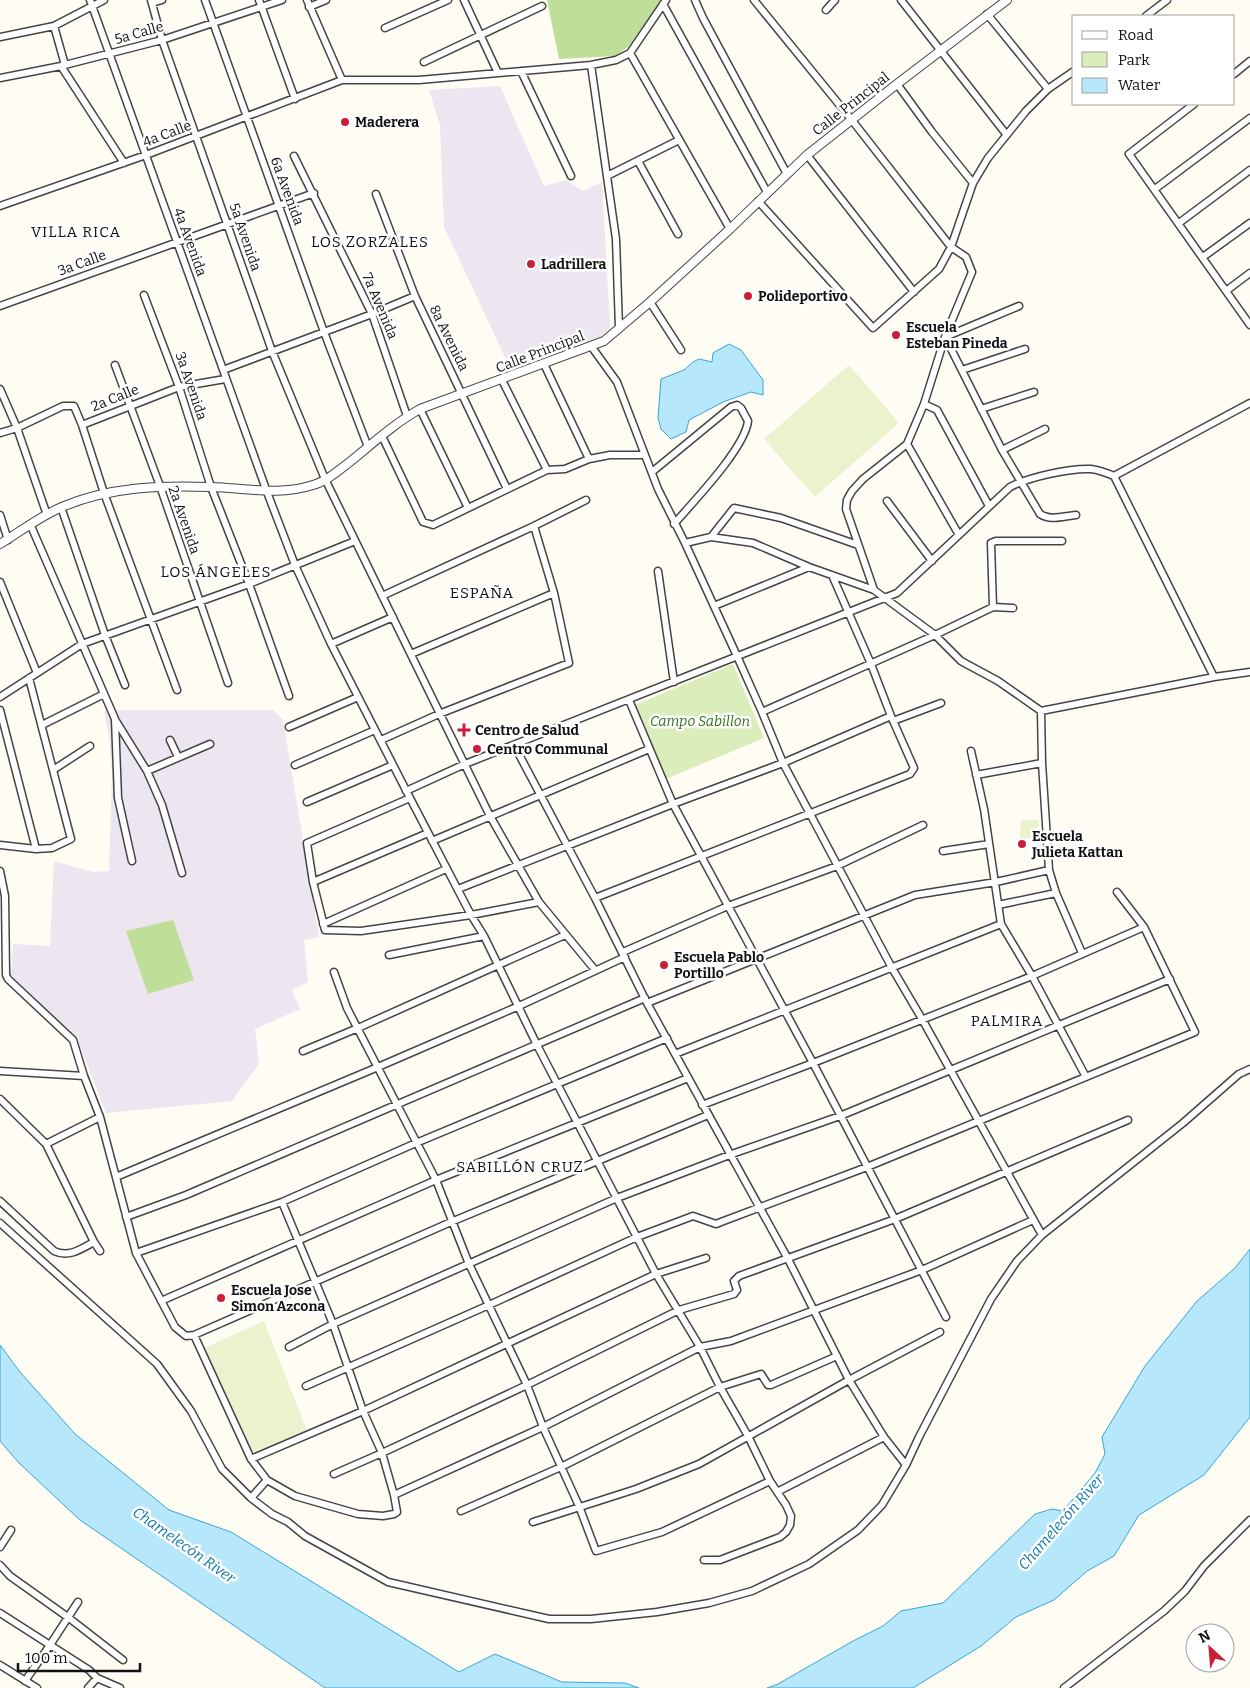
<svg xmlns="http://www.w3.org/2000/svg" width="1250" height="1688" viewBox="0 0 1250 1688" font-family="Bitter,serif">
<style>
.industrial{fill:#ede5ef}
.green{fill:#daedbb}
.forest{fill:#bfdf99}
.pitch{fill:#eaf3cd}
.water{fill:#b6e7fa;stroke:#38a6d5}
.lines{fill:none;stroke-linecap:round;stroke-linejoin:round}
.minor-casing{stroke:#444;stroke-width:9}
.tertiary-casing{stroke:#444;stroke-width:10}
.minor{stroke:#fff;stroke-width:6}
.tertiary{stroke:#fff;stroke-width:8}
.poi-dot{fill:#ca1f39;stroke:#fff;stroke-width:2}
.labels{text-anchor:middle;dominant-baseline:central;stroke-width:5;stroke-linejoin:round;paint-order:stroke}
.street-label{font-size:14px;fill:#111;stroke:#fff}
.poi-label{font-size:14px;font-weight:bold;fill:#111;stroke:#fff;text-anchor:start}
.park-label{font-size:14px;font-style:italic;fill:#356e1c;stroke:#fff}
.neighbourhood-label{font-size:15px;letter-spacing:1px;fill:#111;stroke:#fff}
.water-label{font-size:15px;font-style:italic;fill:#1178ac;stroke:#fff}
</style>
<rect width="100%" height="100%" fill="#fffcf4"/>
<!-- industrial -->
<path class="industrial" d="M500,86L544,186L566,180L583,191L602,182L610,328L600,337L510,368L444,227L440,125L429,90Z
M112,710H273L283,720L319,937L304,940L308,982L292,990L300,1009L255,1029L259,1064L232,1101L106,1113L77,1038L11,975L13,944L50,946L54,861L93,872L109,871L112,773L109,735L104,711Z"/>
<!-- green -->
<path class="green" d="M733,664L764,738L666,779L635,705Z"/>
<!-- forest -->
<path class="forest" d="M547,0H661L629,46L615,56L559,59Z
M173,920L194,980L148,994L126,931Z"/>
<!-- pitch -->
<path class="pitch" d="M849,365L899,423L815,497L764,439Z
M1021,820H1039L1038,838H1020Z
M264,1321L307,1431L254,1454L202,1349Z"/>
<!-- water -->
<path class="water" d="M729,344L741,350L763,380V395L751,392L723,402L689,420L686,432L671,439L661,429L658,418L661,379L684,370L693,362L699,359L712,362L713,353Z
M1250,1249V1417L1204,1475L1139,1515L1114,1556L1087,1571L1054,1600L1016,1617L981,1646L913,1688H767L778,1684L853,1641L883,1626L901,1611L943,1603L1035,1514L1052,1509L1063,1511L1095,1473L1105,1454L1102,1437L1145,1366L1197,1301L1235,1268Z
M0,1345L20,1372L75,1434L169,1510L231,1532L459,1672L495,1654L562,1682L625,1683L639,1688H325L80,1520L19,1463L0,1441Z"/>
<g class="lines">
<defs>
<path id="minor" d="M90,0L267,492L295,565L331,644L410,798L471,915L484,936L537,1045L656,1274L700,1347L720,1387L748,1436L770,1481L786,1505L791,1516L790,1525L786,1532L780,1537L720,1560H704
M151,0L162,40L272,351L325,479L490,816L539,902L595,970
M205,0L324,332L368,447
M259,0L295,99
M307,0L342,80
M464,0L498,73
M695,0L703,18L787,174
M754,0L851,119L951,247L966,257L972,272L945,337L924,404L907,444L863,479L852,491L847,500L846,509L874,590L935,635L961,661L998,681L1041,711L1214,677L1250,672
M901,0L1006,134
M152,3L162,0
M663,4L767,192
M309,7L326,0
M826,10L835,0
M987,14L1048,89
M1146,16L1167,0
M54,26L65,65
M385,28L448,0
M0,37L54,26L104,0
M630,53L730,229
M424,62L542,6
M591,65L616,239L619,328
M61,66L124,163
M521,71L571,176
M1234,74L1250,61
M0,78L61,66L162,40L282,0
M897,84L932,132L973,183
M1194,104L1129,154L1250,325
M807,155L914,292
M294,156L372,314L407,416
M638,161L678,234
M607,176L679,140
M1155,189L1250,118
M376,194L415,296L507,489
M758,201L873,328L939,269L951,247L973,183L988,158L1026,111L1048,89L1074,71
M0,206L146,155L342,80H419L591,65L616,60L630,53L666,0
M1179,223L1250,170
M1203,257L1250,223
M1226,291L1250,273
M144,295L179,387L211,487L249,584L289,696
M650,302L681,350
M0,306L314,193
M1019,306L945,337L1002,450L1040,514C1050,521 1064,516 1076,515
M591,346L617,382L658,489L685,543L737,656L762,712L783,763L892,968L922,1019L1042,1235
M544,364L589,459
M115,365L160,486L228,683
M223,370L372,314L415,296
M962,370L1025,349
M502,380L547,470
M0,389L17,428L47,515
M924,404L937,410L989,506
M420,409L468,508
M981,409L1034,392
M82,425L104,493L177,690
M0,433L17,428L63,406H74L82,425L179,387L225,379
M382,436L423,522L433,525L547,470L565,469L589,459L610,455H645
M907,444L959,535
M1002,450L1045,429
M652,472L731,407L737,405L741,408L748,421C745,448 694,501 674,524
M1114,476L1250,403
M887,501L932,561
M61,507L105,635L125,685
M0,515L8,540
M31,526L115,719L118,798L132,861
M711,537L753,543L809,567L874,590
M685,543L711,537L734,508L781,518L858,545
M658,571L674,682
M832,575L871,664L891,716
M0,582L37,673
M382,596L534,526L586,500
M714,606L809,567
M993,607L991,543L996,541H1062
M331,644L393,617
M411,654L554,593
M0,697L82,644L249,584L355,541
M629,700L673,804L813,1063L946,1317
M0,710L36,849
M1041,711L1042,763L1049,870L1056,893L1082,953
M762,712L935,635L993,607L1013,608
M116,721L147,771L162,805L182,873
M893,721L941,703
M42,725L104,694
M289,727L358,697
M170,740L178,757
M381,740L439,714L569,663L554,593L534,526
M514,745L595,898L647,1003L788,1259L849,1380L884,1437L906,1465
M971,751L984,809L1001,924L1032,976L1086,1077
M295,765L375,730
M53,770L90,746
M147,771L210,744
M976,775L1042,763
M406,791L465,764L897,593L1010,487C1029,477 1070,468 1091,469C1099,470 1107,473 1114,476L1214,677
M410,798L307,843L313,882L325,930L361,931L471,915L539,902
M307,802L393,765
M432,841L649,749
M0,845L36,849L52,848L71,839L29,678
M943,851L989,844
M0,871L5,896L6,975L8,979L73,1040L84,1076L100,1117L136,1253L175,1327L186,1336L194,1335L451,1222L708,1115
M313,882L428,833
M458,889L673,804L783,763L891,716L914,768L910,774L595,898
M998,905L1056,893
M323,924L446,869
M623,952L728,906L837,866L923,825
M389,955L484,936
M334,972L347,1008L436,1180L469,1264L527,1385L543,1427L579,1506L596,1551L662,1532L770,1481
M647,1003L915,895L996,882L1049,870
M303,1051L358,1028L565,935
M675,1054L1001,924
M0,1071L84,1076
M0,1099L46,1144L94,1242L100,1251
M702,1105L813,1063L1032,976L1144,927
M46,1144L100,1117
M116,1177L378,1067L519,1006L625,957
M0,1201L54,1251C69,1258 81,1249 94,1242
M126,1217L186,1195L645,998
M0,1223L157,1364L191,1411L222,1469L251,1498L267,1480
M136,1253L282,1202L416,1143L667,1038
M161,1301L436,1180L688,1078
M194,1335L251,1459L267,1480L295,1496L358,1514L383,1516L394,1514L397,1512L394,1495L382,1453L363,1411L333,1324L282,1202
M289,1347L333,1324L617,1198L732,1154L840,1116L1170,979
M306,1386L489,1305L637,1237L693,1216L716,1224L721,1222L867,1167L1195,1032L1144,927L1117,892
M251,1459L363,1411L656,1274L706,1258
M334,1474L382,1453L527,1385L679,1310L734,1294L737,1290L734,1281L739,1276L895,1219L1128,1120
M777,1492L884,1437
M394,1495L543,1427L700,1347L731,1341L922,1270L1033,1220
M251,1498L272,1514L288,1522L305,1536L388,1582L549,1619H591L657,1612L709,1603L752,1591L809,1564L858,1530L882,1505L906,1465L919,1437L991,1299L1017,1261L1042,1235L1183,1123L1239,1074L1250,1069
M461,1511L561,1467L720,1387L761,1374L768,1385H771L837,1356
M533,1522L636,1489L699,1464L849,1380L940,1332
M0,1547L11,1530
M0,1565L10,1576L69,1618L123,1660
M78,1602L50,1645L89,1670L97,1678L120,1688
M0,1613L50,1645L25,1681
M0,1665L37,1688
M88,1688L97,1678
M1064,1688L1164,1611L1185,1591L1204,1566L1250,1520"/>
<path id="tertiary" d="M0,544C20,532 40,516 62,507C108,487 161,485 211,487C245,488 279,496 313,485C327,481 339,470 351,461C373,443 395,423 420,409L604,341L650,302L730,229L807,155L897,84L1007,0"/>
</defs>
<!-- minor casing -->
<use href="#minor" class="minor-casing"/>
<!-- tertiary casing -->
<use href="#tertiary" class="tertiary-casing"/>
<!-- minor -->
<use href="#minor" class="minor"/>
<!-- tertiary -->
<use href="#tertiary" class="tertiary"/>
</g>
<!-- markers -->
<g class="poi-dot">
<circle cx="345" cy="122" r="5"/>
<circle cx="531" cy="264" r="5"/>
<circle cx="748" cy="296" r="5"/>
<circle cx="896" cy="335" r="5"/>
<path d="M461.5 722.5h5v5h5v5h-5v5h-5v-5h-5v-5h5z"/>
<circle cx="477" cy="749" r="5"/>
<circle cx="1022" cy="844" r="5"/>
<circle cx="664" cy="965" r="5"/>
<circle cx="221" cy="1298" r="5"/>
</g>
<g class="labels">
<!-- street labels -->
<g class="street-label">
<text transform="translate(139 33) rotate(-16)">5a Calle</text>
<text transform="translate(851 104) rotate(-38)">Calle Principal</text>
<text transform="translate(167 134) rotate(-21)">4a Calle</text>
<text transform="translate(287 191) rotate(70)">6a Avenida</text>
<text transform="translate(245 237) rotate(71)">5a Avenida</text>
<text transform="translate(190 242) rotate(70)">4a Avenida</text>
<text transform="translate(82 263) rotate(-20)">3a Calle</text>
<text transform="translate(380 306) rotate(67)">7a Avenida</text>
<text transform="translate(449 338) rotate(64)">8a Avenida</text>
<text transform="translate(540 352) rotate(-21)">Calle Principal</text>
<text transform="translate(191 386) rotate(71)">3a Avenida</text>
<text transform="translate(115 398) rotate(-22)">2a Calle</text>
<text transform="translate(184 520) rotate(71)">2a Avenida</text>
</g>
<!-- poi labels -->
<g class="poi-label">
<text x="355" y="122">Maderera</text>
<text x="541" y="264">Ladrillera</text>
<text x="758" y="296">Polideportivo</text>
<text x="906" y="327">Escuela<tspan x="906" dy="16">Esteban Pineda</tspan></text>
<text x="475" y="730">Centro de Salud</text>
<text x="487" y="749">Centro Communal</text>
<text x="1032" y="836">Escuela<tspan x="1032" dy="16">Julieta Kattan</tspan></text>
<text x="674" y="957">Escuela Pablo<tspan x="674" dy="16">Portillo</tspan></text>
<text x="231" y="1290">Escuela Jose<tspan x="231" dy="16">Simon Azcona</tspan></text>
</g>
<!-- park labels -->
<g class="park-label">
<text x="700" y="721">Campo Sabillon</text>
</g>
<!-- neighbourhood labels -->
<g class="neighbourhood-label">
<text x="76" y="232">VILLA RICA</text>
<text x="370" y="242">LOS ZORZALES</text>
<text x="216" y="572">LOS ÁNGELES</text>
<text x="482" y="593">ESPAÑA</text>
<text x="1007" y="1021">PALMIRA</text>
<text x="520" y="1167">SABILLÓN CRUZ</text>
</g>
<!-- water labels -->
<g class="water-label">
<text transform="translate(1061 1522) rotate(-49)">Chamelecón River</text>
<text transform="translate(184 1545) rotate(35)">Chamelecón River</text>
</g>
</g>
<!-- legend -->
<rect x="1072" y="15" width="162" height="90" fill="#ffffff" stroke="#a0a0a0"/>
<rect x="1082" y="31" width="25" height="8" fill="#ffffff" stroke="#a0a0a0"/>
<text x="1118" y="40" font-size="15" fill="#111111">Road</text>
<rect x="1082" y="52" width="25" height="15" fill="#daedbb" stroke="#a0a0a0"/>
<text x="1118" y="65" font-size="15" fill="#111111">Park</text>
<rect x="1082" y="78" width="25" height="15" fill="#b6e7fa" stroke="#a0a0a0"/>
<text x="1118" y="90" font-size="15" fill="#111111">Water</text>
<!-- north arrow -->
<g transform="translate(1210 1648) rotate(334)"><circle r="24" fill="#ffffff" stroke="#a0a0a0"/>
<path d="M0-4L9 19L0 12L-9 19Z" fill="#ca1f39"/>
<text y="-8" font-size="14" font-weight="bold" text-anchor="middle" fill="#111111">N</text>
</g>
<!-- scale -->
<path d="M18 1663v8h122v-8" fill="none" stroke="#111111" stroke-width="2.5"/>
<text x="25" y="1663" font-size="15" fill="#111111" stroke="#ffffff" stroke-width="4" paint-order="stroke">100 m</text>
</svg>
